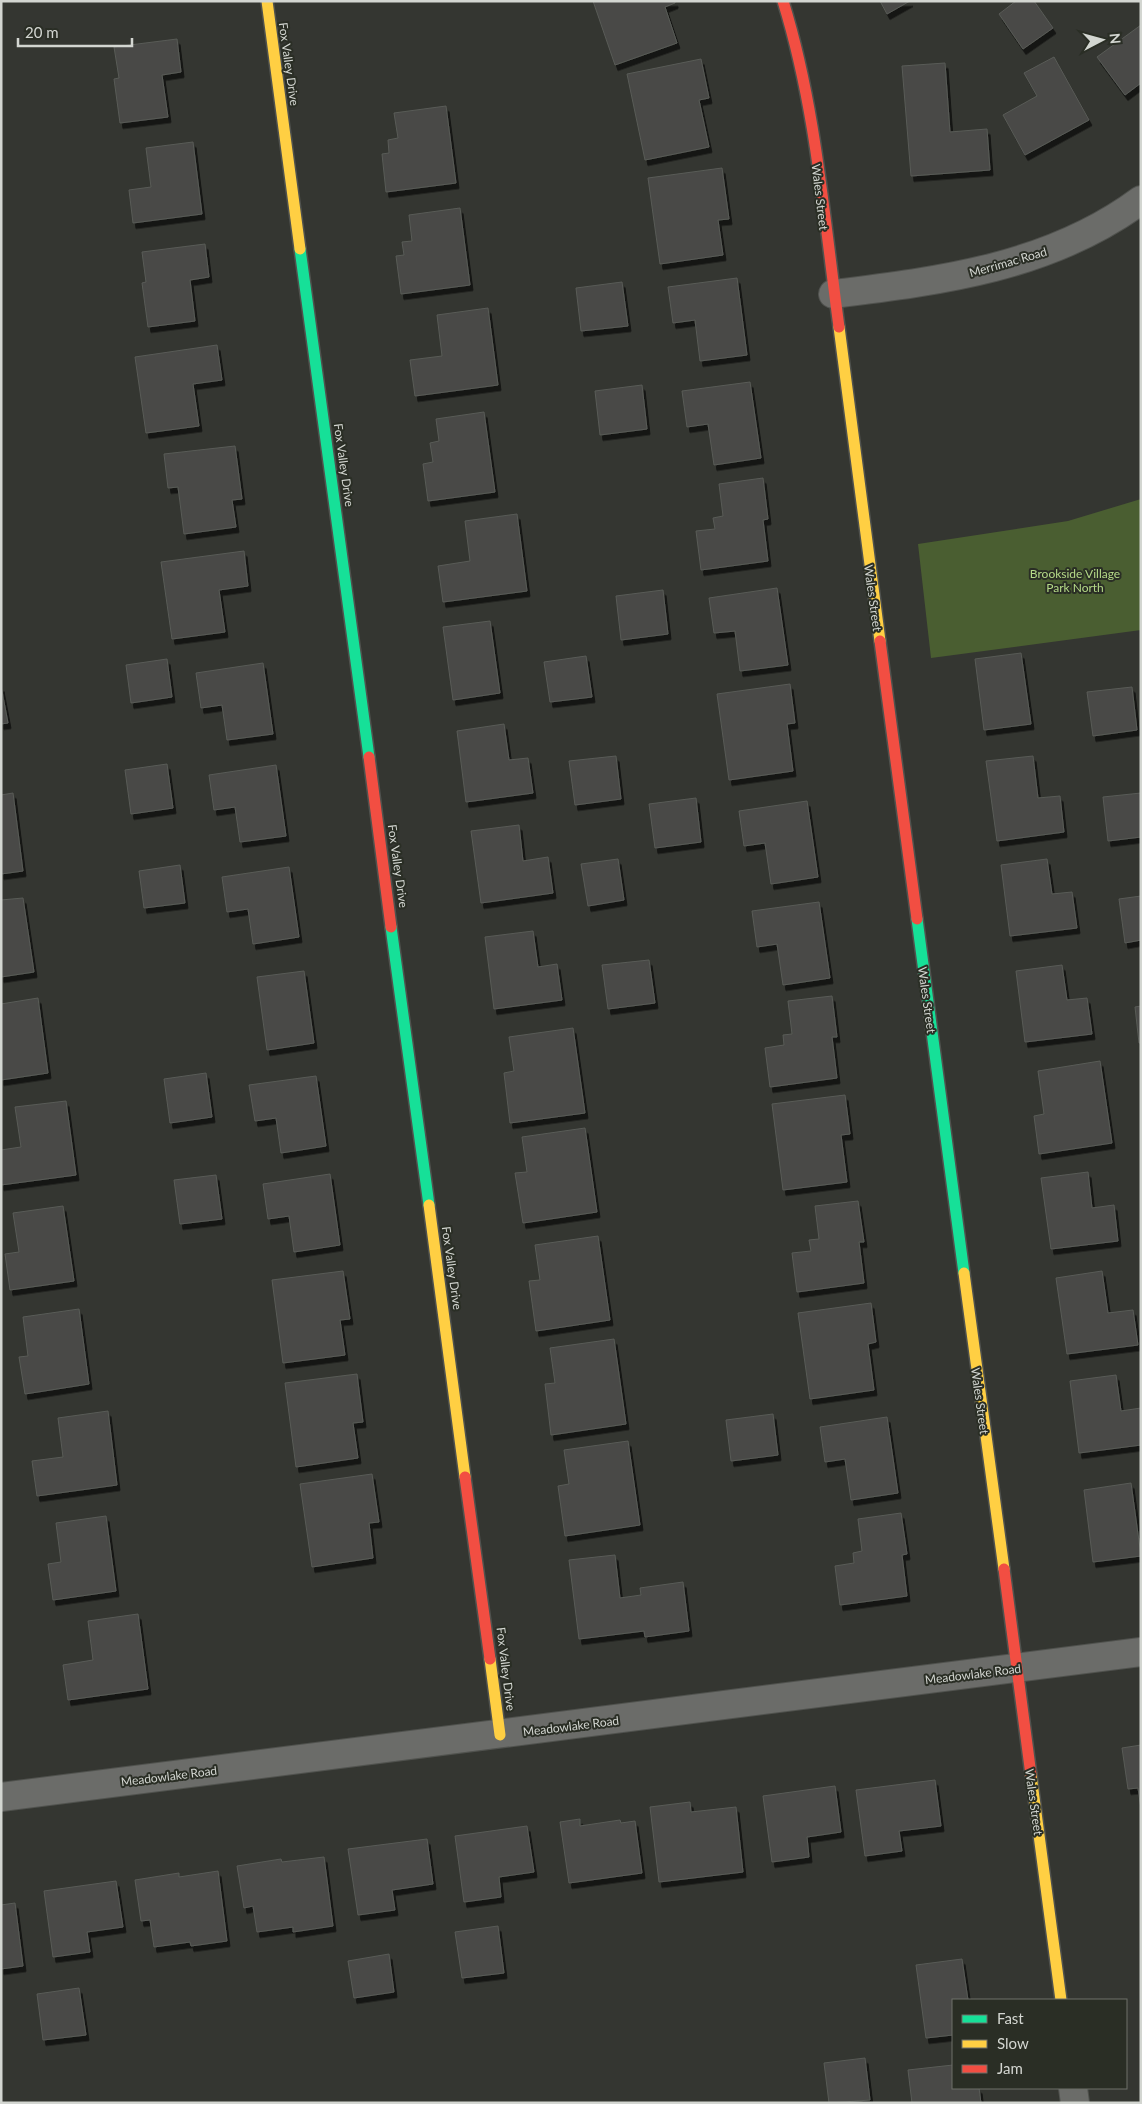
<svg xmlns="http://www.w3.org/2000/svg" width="1142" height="2104" viewBox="0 0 1142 2104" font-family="Lato,sans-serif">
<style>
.green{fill:#4a5e31}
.building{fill:#484a46;stroke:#595b57;filter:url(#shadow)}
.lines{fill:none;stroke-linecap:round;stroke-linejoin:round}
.street-casing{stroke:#50524e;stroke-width:30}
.fast-casing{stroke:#50524e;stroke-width:14}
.slow-casing{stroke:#50524e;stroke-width:14}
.jam-casing{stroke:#50524e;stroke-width:14}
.street{stroke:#6b6c69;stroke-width:28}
.fast{stroke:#16e098;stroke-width:11}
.slow{stroke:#ffcf43;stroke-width:11}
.jam{stroke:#f24e42;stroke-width:11}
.labels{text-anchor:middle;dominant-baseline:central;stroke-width:4;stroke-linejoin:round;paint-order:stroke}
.street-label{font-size:12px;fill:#d3d6d1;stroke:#2a2e25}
.park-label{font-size:12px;fill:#b4d987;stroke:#2a2e25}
</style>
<defs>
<filter id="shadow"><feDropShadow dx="3" dy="5.5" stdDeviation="0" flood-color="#0009"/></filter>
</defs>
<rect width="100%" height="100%" fill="#343631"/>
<!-- green -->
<path class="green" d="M1141,499V630L931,658L918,544L1068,521Z"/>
<!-- building -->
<path class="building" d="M593,1H675V3L665,7L677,43L615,65Z
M880,1H910L887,14Z
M1016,1H1034L1053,28L1023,49L999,14Z
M1141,25V83L1125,95L1097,57Z
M177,39L181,72L162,75L168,117L120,123L114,79L119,78L114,47Z
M1054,57L1089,120L1025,155L1003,115L1037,96L1024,73Z
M701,59L709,98L699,100L709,147L645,160L627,74Z
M945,63L950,132L987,129L990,170L911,176L902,66Z
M446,106L456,183L386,192L382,154L389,153L388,140L398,138L394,113Z
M193,142L202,214L133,223L129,190L151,187L146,148Z
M722,168L729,219L718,220L723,255L660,264L648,178Z
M460,208L470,285L401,294L396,256L404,255L402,242L412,241L409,215Z
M205,244L209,277L190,280L195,321L148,327L142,283L146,282L142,252Z
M737,278L747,355L700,361L695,320L673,323L668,287Z
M622,282L628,326L581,331L576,288Z
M488,308L498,385L415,396L410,360L442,356L437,315Z
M217,345L222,380L193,384L199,426L146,433L135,357Z
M750,382L761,458L714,465L708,424L687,427L682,391Z
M642,385L647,429L600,435L595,391Z
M484,412L495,492L428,501L423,464L433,462L430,443L439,441L436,419Z
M235,446L242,499L232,500L236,527L184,534L178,487L168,488L164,454Z
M763,478L768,519L763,520L768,561L701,570L696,531L715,529L713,518L723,516L719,484Z
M517,514L527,591L443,602L438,566L470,561L465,521Z
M244,551L248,586L219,590L225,632L172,639L161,562Z
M777,588L788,665L740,671L735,631L714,633L709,598Z
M663,590L668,634L621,640L616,596Z
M490,621L500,693L453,700L443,627Z
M1021,653L1031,724L984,730L975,659Z
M586,656L592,697L550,702L544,662Z
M167,659L172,697L131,703L126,665Z
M263,663L273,734L227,740L222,705L201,708L196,673Z
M790,684L795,723L787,724L793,771L729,780L717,694Z
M1,686L8,723L1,724Z
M1132,687L1137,730L1093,736L1087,692Z
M504,724L509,760L528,758L533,793L466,802L457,731Z
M616,756L621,799L575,805L569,761Z
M1033,756L1038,798L1060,796L1064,832L997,841L986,761Z
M167,764L173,808L131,814L125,770Z
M276,765L286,836L240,842L235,807L214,810L209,775Z
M13,793L23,871L1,874V795Z
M1141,793V837L1108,841L1103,797Z
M696,798L701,842L655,848L649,804Z
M807,801L818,877L771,884L765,843L744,846L739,811Z
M519,825L523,861L548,857L553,893L481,903L471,831Z
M618,859L624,900L588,906L581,864Z
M1047,859L1052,894L1072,892L1077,928L1010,936L1001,865Z
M180,865L185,903L144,908L139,871Z
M289,867L299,937L253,944L248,909L227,912L222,877Z
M1141,896V940L1125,943L1119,899Z
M23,898L34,972L1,977V900Z
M819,902L830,978L783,985L777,944L757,947L752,911Z
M533,931L538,967L557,964L562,1000L494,1009L485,937Z
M649,960L655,1003L608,1009L602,965Z
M1062,965L1067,1000L1087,998L1092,1034L1025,1042L1016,971Z
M304,971L314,1043L267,1050L257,977Z
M832,996L837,1037H832L837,1078L770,1087L765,1048L784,1045L783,1035L792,1034L788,1001Z
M38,998L48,1073L1,1080V1004Z
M1141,1006V1043H1139L1135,1007Z
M573,1028L585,1113L510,1123L504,1073L514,1071L509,1037Z
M1100,1061L1112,1143L1039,1154L1034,1116L1044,1114L1038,1071Z
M206,1073L212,1117L170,1123L164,1079Z
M316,1076L326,1146L281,1153L276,1118L255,1121L249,1085Z
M845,1095L850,1134L841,1135L847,1182L783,1190L772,1104Z
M66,1101L76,1175L1,1185V1150L21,1147L15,1107Z
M585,1128L597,1212L523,1223L515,1173L527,1172L522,1137Z
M1088,1172L1092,1208L1114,1205L1118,1241L1051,1249L1041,1178Z
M330,1174L340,1245L294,1252L289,1216L268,1219L263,1184Z
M216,1175L222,1219L180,1224L174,1180Z
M858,1201L864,1242H859L864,1283L797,1292L792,1253L811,1251L809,1240L819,1239L815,1206Z
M63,1206L74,1281L10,1290L5,1254L19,1252L13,1213Z
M598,1236L610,1320L536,1331L529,1281L540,1280L535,1245Z
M343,1271L350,1319L340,1320L345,1355L283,1363L272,1280Z
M1102,1271L1108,1313L1133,1310L1138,1345L1067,1354L1056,1278Z
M871,1303L876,1342L868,1344L874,1390L810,1399L798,1313Z
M79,1309L89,1384L25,1394L19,1357L28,1356L23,1317Z
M614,1339L626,1424L551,1435L545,1384L555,1383L550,1348Z
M357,1374L363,1422L353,1423L358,1458L296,1467L285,1383Z
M1116,1375L1121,1411L1141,1408V1445L1079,1453L1070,1381Z
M108,1411L117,1485L37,1496L32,1461L63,1457L58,1418Z
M773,1414L778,1455L731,1461L726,1420Z
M887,1417L898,1493L851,1500L845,1459L825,1462L820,1427Z
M628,1441L640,1525L565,1536L558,1486L569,1484L564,1450Z
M372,1474L379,1522L369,1523L373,1558L312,1567L300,1484Z
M1131,1483L1141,1556L1093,1562L1084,1490Z
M901,1513L907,1554L902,1555L907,1596L840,1605L835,1566L854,1563L853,1553L862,1551L858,1519Z
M106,1516L116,1591L53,1600L48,1564L61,1562L56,1523Z
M615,1555L620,1598L641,1595L640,1588L683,1582L689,1631L645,1637L644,1631L579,1639L569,1560Z
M138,1614L148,1689L68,1700L63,1665L93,1660L88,1621Z
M1141,1745V1809L1138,1788L1128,1789L1122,1748Z
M935,1780L941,1826L899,1831L902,1851L865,1856L856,1790Z
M835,1786L841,1832L807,1837L809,1857L772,1862L763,1796Z
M690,1802L691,1812L736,1807L743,1872L659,1882L650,1807Z
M580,1819V1826L620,1820L621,1823L635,1821L642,1873L569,1883L560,1822Z
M527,1826L534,1872L499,1877L501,1897L464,1902L455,1836Z
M427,1839L433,1884L392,1890L395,1910L358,1915L348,1849Z
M324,1857L333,1926L293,1932V1927L257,1932L253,1906L244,1908L237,1866L281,1859L282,1862Z
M218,1871L227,1941L191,1946L190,1942L154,1947L150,1920L141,1921L135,1880L179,1873V1877Z
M116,1881L123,1927L87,1932L90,1952L53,1957L44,1891Z
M15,1903L23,1966L1,1969V1905Z
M498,1926L504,1973L462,1978L455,1932Z
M389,1954L394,1992L354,1998L348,1961Z
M962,1959L968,2000H953V2035L926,2038L916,1965Z
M79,1988L86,2035L43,2040L37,1994Z
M865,2058L870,2100L829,2103L824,2063Z
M953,2065V2088H979L981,2103H912L908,2070Z"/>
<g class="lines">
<defs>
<path id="street" d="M833,294C941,281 1051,267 1141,200
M1,1797L1141,1652
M1073,2088L1075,2103"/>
<path id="fast" d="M300,249L369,757
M917,919L964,1273
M391,927L429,1205"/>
<path id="slow" d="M267,1L300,249
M839,327L880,641
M429,1205L465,1477
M964,1273L1004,1569
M490,1659L500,1735
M1031,1775L1061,2000"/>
<path id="jam" d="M783,1C816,107 824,218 839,327
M880,641L917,919
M369,757L391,927
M465,1477L490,1659
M1004,1569L1031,1775"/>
</defs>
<!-- street casing -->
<use href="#street" class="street-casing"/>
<!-- fast casing -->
<use href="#fast" class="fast-casing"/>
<!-- slow casing -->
<use href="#slow" class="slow-casing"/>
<!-- jam casing -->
<use href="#jam" class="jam-casing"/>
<!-- street -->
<use href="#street" class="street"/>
<!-- fast -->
<use href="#fast" class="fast"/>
<!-- slow -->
<use href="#slow" class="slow"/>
<!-- jam -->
<use href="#jam" class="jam"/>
</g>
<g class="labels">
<!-- street labels -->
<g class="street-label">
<text transform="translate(289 64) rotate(82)">Fox Valley Drive</text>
<text transform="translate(820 197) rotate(83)">Wales Street</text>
<text transform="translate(1008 262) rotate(-16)">Merrimac Road</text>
<text transform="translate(344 465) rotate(82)">Fox Valley Drive</text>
<text transform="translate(873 598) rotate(82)">Wales Street</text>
<text transform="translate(398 866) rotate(82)">Fox Valley Drive</text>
<text transform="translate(927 1000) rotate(82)">Wales Street</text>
<text transform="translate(452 1268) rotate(82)">Fox Valley Drive</text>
<text transform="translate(980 1401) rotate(82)">Wales Street</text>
<text transform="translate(506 1669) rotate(83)">Fox Valley Drive</text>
<text transform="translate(973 1674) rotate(-7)">Meadowlake Road</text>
<text transform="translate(571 1726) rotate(-7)">Meadowlake Road</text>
<text transform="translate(169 1776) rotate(-7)">Meadowlake Road</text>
<text transform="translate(1034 1802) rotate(82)">Wales Street</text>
</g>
<!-- park labels -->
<g class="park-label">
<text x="1075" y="573">Brookside Village<tspan x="1075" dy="14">Park North</tspan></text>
</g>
</g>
<!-- border -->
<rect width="1142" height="2104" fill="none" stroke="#d3d6d1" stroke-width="5"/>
<!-- legend -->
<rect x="952" y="1999" width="175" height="90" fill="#2a2e25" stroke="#6e716a"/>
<rect x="962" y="2015" width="25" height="8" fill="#16e098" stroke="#6e716a"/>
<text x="997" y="2024" font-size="15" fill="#d3d6d1">Fast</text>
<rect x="962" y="2040" width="25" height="8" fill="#ffcf43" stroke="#6e716a"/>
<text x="997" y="2049" font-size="15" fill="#d3d6d1">Slow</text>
<rect x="962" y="2065" width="25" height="8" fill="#f24e42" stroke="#6e716a"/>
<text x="997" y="2074" font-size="15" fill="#d3d6d1">Jam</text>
<!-- north arrow -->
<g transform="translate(1102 40) rotate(84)" stroke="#2a2e25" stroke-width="4" paint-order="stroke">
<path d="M0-4L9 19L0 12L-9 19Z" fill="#d3d6d1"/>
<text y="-8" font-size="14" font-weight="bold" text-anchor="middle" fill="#d3d6d1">N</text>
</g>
<!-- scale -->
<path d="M18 38v8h114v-8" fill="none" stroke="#d3d6d1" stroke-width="2.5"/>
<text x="25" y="38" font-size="15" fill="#d3d6d1" stroke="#2a2e25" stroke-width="4" paint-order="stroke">20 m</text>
</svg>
